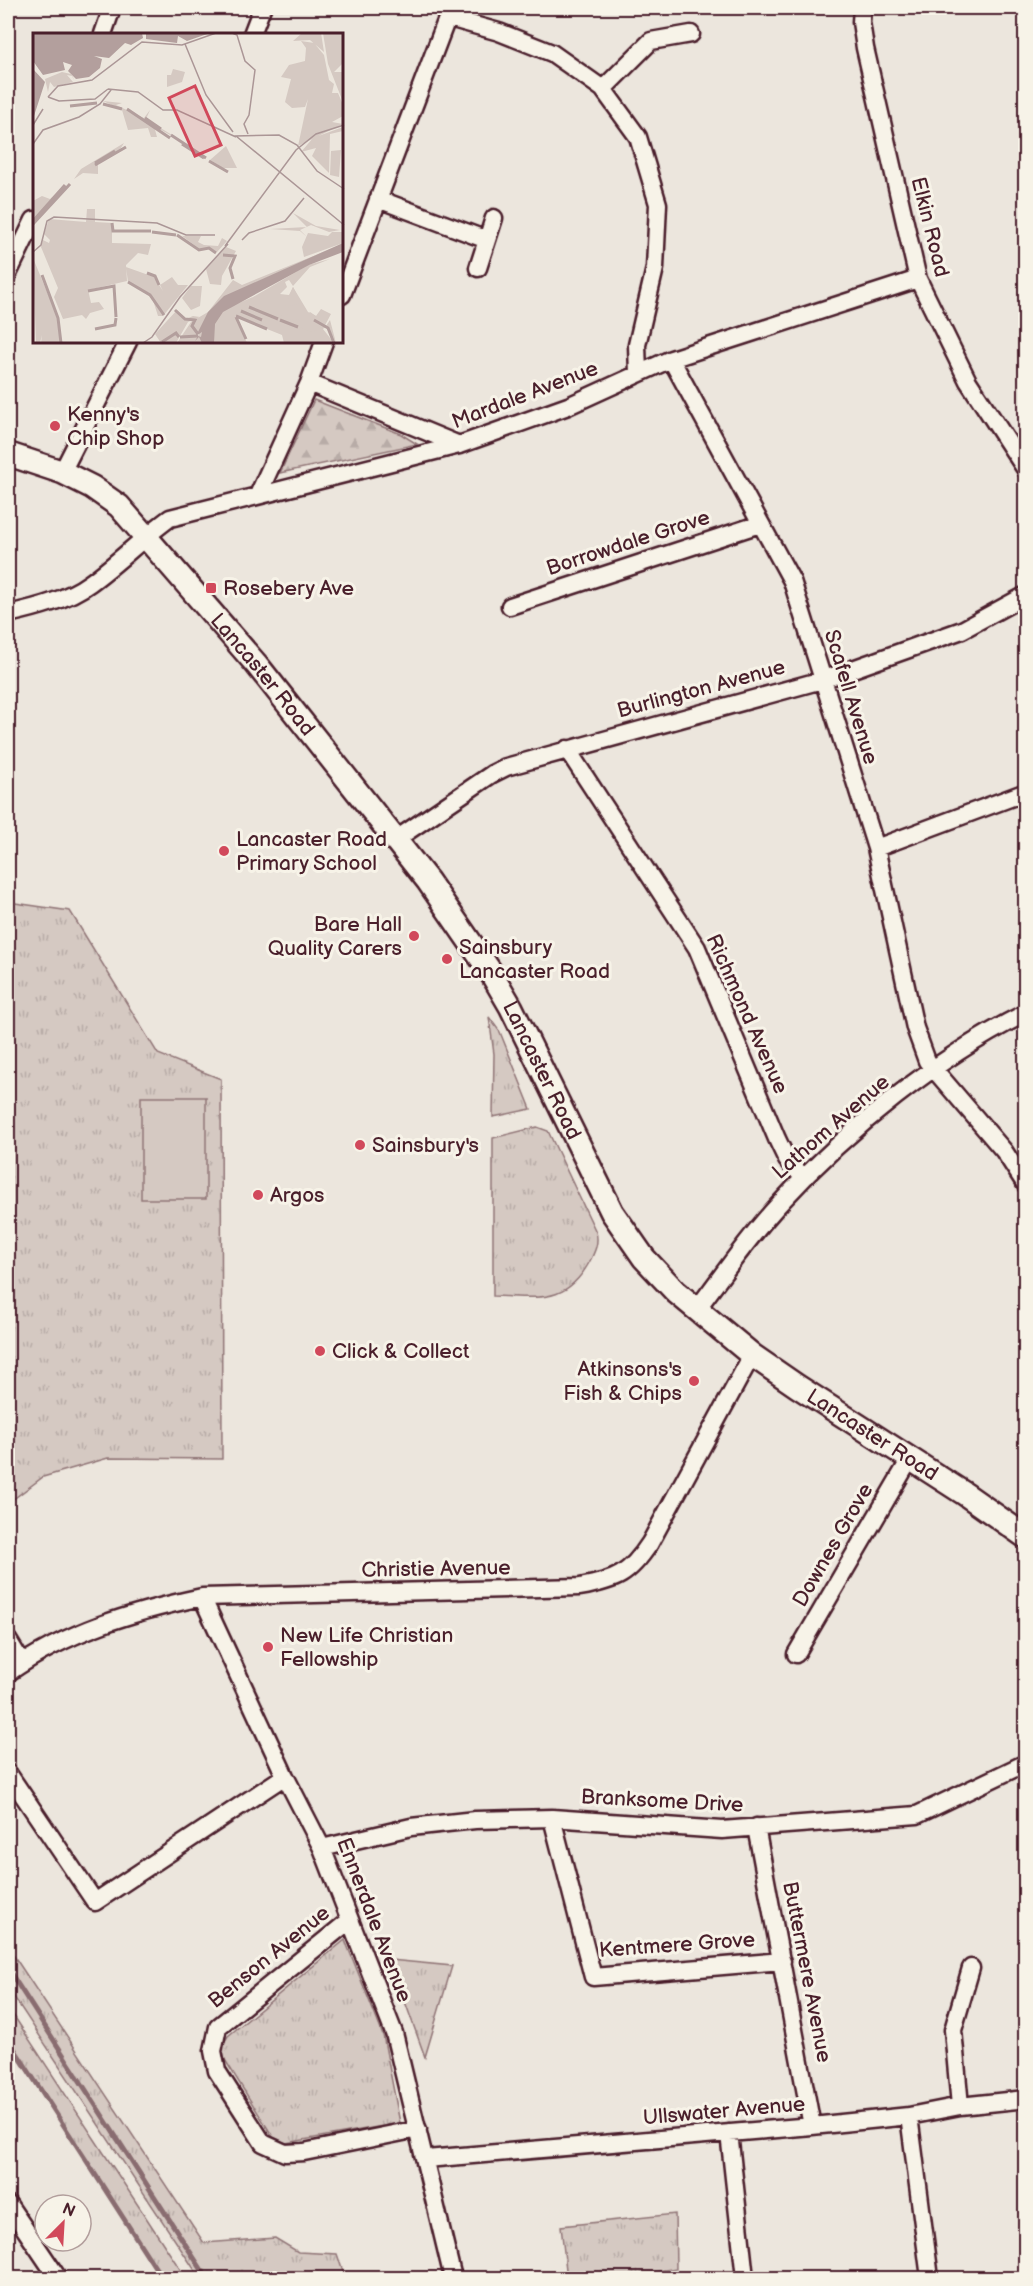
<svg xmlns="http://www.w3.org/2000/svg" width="1033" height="2286" viewBox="0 0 1033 2286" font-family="'Balsamiq Sans',sans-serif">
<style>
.grass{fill:url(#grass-tufts);stroke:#907476;stroke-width:1.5}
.forest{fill:url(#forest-firs);stroke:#907476;stroke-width:1.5}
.pitch{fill:#d5c9c2;stroke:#907476;stroke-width:1.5}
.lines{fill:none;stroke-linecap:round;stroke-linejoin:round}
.stream{stroke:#896c6f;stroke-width:5}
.minor-casing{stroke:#4a1f2b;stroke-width:21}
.secondary-casing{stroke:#4a1f2b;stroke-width:27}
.minor{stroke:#f7f3e8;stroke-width:16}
.secondary{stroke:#f7f3e8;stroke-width:22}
.poi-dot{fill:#d1495b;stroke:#f7f3e8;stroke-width:2}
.labels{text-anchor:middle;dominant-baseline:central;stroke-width:6;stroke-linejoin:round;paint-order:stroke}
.street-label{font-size:21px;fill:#4a1f2b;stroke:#f7f3e8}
.poi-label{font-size:21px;fill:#4a1f2b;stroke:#f7f3e8;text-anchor:start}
.inset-river{fill:none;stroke:#b39f9d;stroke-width:3}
.inset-road{fill:none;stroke:#ab9696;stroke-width:1.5}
.view{fill:#d1495b;fill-opacity:0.15;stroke:#d1495b;stroke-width:3}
.inset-edge{fill:none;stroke:#4a1f2b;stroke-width:3}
</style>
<defs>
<pattern id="grass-tufts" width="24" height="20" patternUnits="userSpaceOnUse" patternTransform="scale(1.5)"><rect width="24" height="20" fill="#d5c9c2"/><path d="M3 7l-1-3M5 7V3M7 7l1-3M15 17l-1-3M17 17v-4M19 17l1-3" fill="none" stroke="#b8aca7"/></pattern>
<pattern id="forest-firs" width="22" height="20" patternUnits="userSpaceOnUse" patternTransform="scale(1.5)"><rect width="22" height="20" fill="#d5c9c2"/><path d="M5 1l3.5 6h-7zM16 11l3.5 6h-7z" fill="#b8aca7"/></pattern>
</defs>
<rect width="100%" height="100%" fill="#ece6dd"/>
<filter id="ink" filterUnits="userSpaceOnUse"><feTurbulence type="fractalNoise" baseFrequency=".0167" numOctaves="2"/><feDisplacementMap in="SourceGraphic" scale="12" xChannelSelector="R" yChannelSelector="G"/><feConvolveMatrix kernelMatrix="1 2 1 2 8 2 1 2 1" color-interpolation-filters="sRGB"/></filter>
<g filter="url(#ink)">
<!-- grass -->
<path class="grass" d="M8,902L70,911L158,1054L221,1079L222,1459L108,1458L43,1477L8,1503Z
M489,1017L500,1032L531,1109L493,1117L494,1054Z
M537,1127L548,1131L596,1232C599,1242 595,1251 591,1259C567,1306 538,1297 493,1296V1138Z
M345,1940L383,2035L400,2123L286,2143L273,2137L222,2055L223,2044L228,2036Z
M8,1947L204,2243L275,2238L298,2252L337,2254L345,2278H200L8,1988Z
M390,1960L452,1966L425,2057Z
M8,2007L168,2251L186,2278H163L8,2042Z
M675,2214L676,2268L623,2278H567L561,2226Z"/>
<!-- forest -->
<path class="forest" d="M314,400L401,434L417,444L280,473Z"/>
<!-- pitch -->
<path class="pitch" d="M141,1097H206V1199H141Z"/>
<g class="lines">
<!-- stream -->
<path class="stream" d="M8,1969L207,2278
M8,2039L162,2278"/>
<defs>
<path id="minor" d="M862,8L861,22L865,48L918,279L968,381L1026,470
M449,18L499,32L552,53L603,89L638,137L658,204L655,268L637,345L638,374
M103,34L112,8
M252,34L262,8
M603,89L651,41L691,34
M378,199L487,240L494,218
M478,268L487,240
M8,274L34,220
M342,295L451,8
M671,359L792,581L876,848L915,1028L927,1061L1004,1151L1026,1185
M309,383L459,445
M62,472L128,342
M258,495L309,383L324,342
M510,606L760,524
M8,614C35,608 67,600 90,583C118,563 142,538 170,518L459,445L568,406L671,359L918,279
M567,749L697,948L777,1139L787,1160L804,1178
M395,840L492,774L506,767L822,680L962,630L1026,595
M876,848L1026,792
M697,1309C724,1273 751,1234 782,1201C847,1130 939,1056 1026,1013
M202,1597L285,1776L322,1848L394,2033L453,2278
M8,1640L22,1663
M796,1654L910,1459
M8,1673C67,1631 132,1612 202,1597L580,1587C617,1580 629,1575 650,1543L752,1355
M8,1773L95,1902L285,1776
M552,1818L593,1977L782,1961
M756,1827L812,2126
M322,1848L411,1827L475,1820L552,1818L722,1830L917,1815L1026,1763
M350,1920L218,2027L213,2051L217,2071L263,2143L285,2153L304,2152L418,2129
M960,2106L953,2030L971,1968
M909,2116L930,2278
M729,2133L745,2278
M426,2159L812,2126L909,2116L960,2106L1026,2099
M8,2204L58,2278"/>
<g id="secondary">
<path id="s1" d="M8,454L62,472L92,487L119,506L257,665L428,881L490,971L511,1007L612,1212L644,1258L676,1292L752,1355L797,1386L965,1494L1026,1537"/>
</g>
</defs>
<!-- minor casing -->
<use href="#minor" class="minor-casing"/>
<!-- secondary casing -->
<use href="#secondary" class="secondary-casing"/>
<!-- minor -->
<use href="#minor" class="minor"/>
<!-- secondary -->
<use href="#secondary" class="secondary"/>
</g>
</g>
<!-- markers -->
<g class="poi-dot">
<circle cx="55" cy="426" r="6"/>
<rect x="205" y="582" width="12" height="12" rx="3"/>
<circle cx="224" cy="851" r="6"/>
<circle cx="414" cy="936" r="6"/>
<circle cx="447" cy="959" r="6"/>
<circle cx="360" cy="1145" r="6"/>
<circle cx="258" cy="1195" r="6"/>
<circle cx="320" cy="1351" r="6"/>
<circle cx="694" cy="1381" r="6"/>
<circle cx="268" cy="1647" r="6"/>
</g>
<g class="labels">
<!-- street labels -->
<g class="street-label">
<text transform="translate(930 227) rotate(76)">Elkin Road</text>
<text transform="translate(525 395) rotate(-21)">Mardale Avenue</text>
<text transform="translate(628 543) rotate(-18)">Borrowdale Grove</text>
<text stroke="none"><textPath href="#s1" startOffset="345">Lancaster Road</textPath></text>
<text transform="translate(701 689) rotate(-15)">Burlington Avenue</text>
<text transform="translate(851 697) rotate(73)">Scafell Avenue</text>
<text transform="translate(747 1014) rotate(66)">Richmond Avenue</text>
<text stroke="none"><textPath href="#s1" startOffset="831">Lancaster Road</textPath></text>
<text transform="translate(831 1127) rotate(-41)">Lathom Avenue</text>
<text stroke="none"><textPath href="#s1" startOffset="1335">Lancaster Road</textPath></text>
<text transform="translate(833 1545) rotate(-60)">Downes Grove</text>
<text transform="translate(436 1569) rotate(-1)">Christie Avenue</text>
<text transform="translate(662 1801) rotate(3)">Branksome Drive</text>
<text transform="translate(374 1920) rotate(69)">Ennerdale Avenue</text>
<text transform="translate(677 1945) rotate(-4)">Kentmere Grove</text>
<text transform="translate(269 1957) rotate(-39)">Benson Avenue</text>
<text transform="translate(807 1972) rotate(79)">Buttermere Avenue</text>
<text transform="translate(724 2111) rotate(-5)">Ullswater Avenue</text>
</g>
<!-- poi labels -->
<g class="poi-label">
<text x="67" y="414">Kenny's<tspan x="67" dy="24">Chip Shop</tspan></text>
<text x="223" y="588">Rosebery Ave</text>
<text x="236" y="839">Lancaster Road<tspan x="236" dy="24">Primary School</tspan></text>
<text x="402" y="924" text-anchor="end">Bare Hall<tspan x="402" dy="24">Quality Carers</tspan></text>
<text x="459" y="947">Sainsbury<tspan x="459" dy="24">Lancaster Road</tspan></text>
<text x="372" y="1145">Sainsbury's</text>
<text x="270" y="1195">Argos</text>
<text x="332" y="1351">Click &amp; Collect</text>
<text x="682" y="1369" text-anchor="end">Atkinsons's<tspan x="682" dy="24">Fish &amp; Chips</tspan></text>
<text x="280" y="1635">New Life Christian<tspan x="280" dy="24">Fellowship</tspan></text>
</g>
</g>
<!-- overview -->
<g transform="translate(33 33)">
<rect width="310" height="310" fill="#ece6dd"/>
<path d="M269,0H288L291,19L277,7L260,8ZM290,0H310V30L301,39H310V69L295,31ZM268,8L281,10L291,22L296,47L301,51L299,60H305L310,72V83L299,89L310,91L265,113L275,66L272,74L259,75L252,69L258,46L248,44L256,32L272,28L273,15ZM140,36L152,39L149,49L134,54V42H138ZM29,39L38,41L40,44L41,47L39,43L34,42L40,49L21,54L17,49L15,59L12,46ZM70,68L89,70L83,72L111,85L117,77L113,86L139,102V103L121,93L124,104H118L115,95L95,97L89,77ZM310,94V98L297,101L296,140L279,123L283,115L268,119L280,105ZM91,110L86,118L65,130V141L50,140L41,146L48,136ZM308,117L306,144L297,142L298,118ZM37,149L17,167L0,188V168L9,163L17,166ZM54,176H62V189L79,190V210L118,211L115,222L105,220L93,232L94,248L55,257L54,252L58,270L66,269L71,276L57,280L53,286L49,282L30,286L21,264L25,255L8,214L10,207L16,210L17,207L11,201L16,186L53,189ZM299,199H310V210L271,224L269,214L275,200L295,203ZM149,203H168L165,209L171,212L185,213L189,205L194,208L184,219L177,215L168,217ZM193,214L203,218L189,243L188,252L177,251L173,236ZM0,225L24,283L27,310H8L9,302L7,310H3ZM297,226L277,234L260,253L256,247L252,249L254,254L247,261L256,262L260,254L275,279L283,283L288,276L298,281L290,296L301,310H251L249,302L202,283L214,310L201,289V282L204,278L215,267L275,232ZM93,234L121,244L130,258L127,252L139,244L145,252H155L130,283H125L118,261L95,249ZM158,253H169L167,273L158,277L149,265ZM144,277L153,286L160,283L167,284L155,289L143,310H128L122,301Z" fill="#d5c9c2"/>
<path d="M260,180L283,193L307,197L296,199L278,192L267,197L274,204L267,198L237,196L274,194ZM260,254L268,270L256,273L254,286L269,287L277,279L283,283L280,287L293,293L297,287L303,310L295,294L278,299L247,286Z" fill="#d5c9c2"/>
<path d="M300,215L197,261L171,310H144L158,289L175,279L200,247L209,252ZM220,264L201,285L214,310H175L182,280Z" fill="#d5c9c2"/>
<path d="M193,113L204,135H190L177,127Z" fill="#d5c9c2"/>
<path d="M0,0H109L110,5L98,12L92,10L76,25L61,23L69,26L67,35L56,44L43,46L35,38L39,32L30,29L32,37L10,42L0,28ZM113,0H177L154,8L145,3L144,10L113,6ZM0,36L12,49L0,86ZM310,210V219L276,232L190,279L182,291L181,310H169L166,304L162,308L165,303L168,304L169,299L166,301H164L175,279L191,263Z" fill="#b39f9d"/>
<path class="inset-river" d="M70,71L89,76M37,73L64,70M94,76L137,105M112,85L128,96M138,102L173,125M149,111L171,125M176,128L195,139M62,130L82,118M62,132L93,114M0,188L32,152M79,190L80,198H118M0,191L37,151M119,199L143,202M144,202L166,217L176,215L183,220M190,222L202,223L197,235L200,246M114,240L122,243L126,252M9,242L25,285L28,310M95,249L117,262L131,282M55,258L81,253L83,284M216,274L245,286M142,277L152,286L162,287L159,293L165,301M208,278L229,287M203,283L234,296M203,284L213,306M247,287L265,294M281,287L295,295L301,310M62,296L82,292L83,285M147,304L165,303M129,309L143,300L146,304"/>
<path class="inset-road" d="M199,0L204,2L212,28L222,37L216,82L211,91L215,101M152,11L173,62L200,99M75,56L105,59L130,77H144L203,104M15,64L25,53L59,47L109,9L149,12L183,0M15,64L26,68L62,66L75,56M0,92L10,76M0,111L10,97L46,84L67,71L78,57M311,156L284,138L264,112L246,102L203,103L311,192M209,207L216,200L252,188L271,165M192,213L263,117L283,101L311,92M0,219L8,212L14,188L21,184L124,190L153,202H182M110,310L119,304L147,264L195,211"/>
<path class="view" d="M162,53L188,112L162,123L136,65Z"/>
<rect width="310" height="310" class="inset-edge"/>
</g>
<!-- margin -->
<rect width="1033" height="2286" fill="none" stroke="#f7f3e8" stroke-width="30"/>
<rect x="15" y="15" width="1003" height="2256" fill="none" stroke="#4a1f2b" stroke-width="2" filter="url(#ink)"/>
<!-- north arrow -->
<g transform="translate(63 2223) rotate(24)"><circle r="28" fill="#f7f3e8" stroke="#b29e9c" stroke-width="1.5"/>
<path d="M0-4.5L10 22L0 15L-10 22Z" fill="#d1495b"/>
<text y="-9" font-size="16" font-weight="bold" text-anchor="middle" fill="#4a1f2b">N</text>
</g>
</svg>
